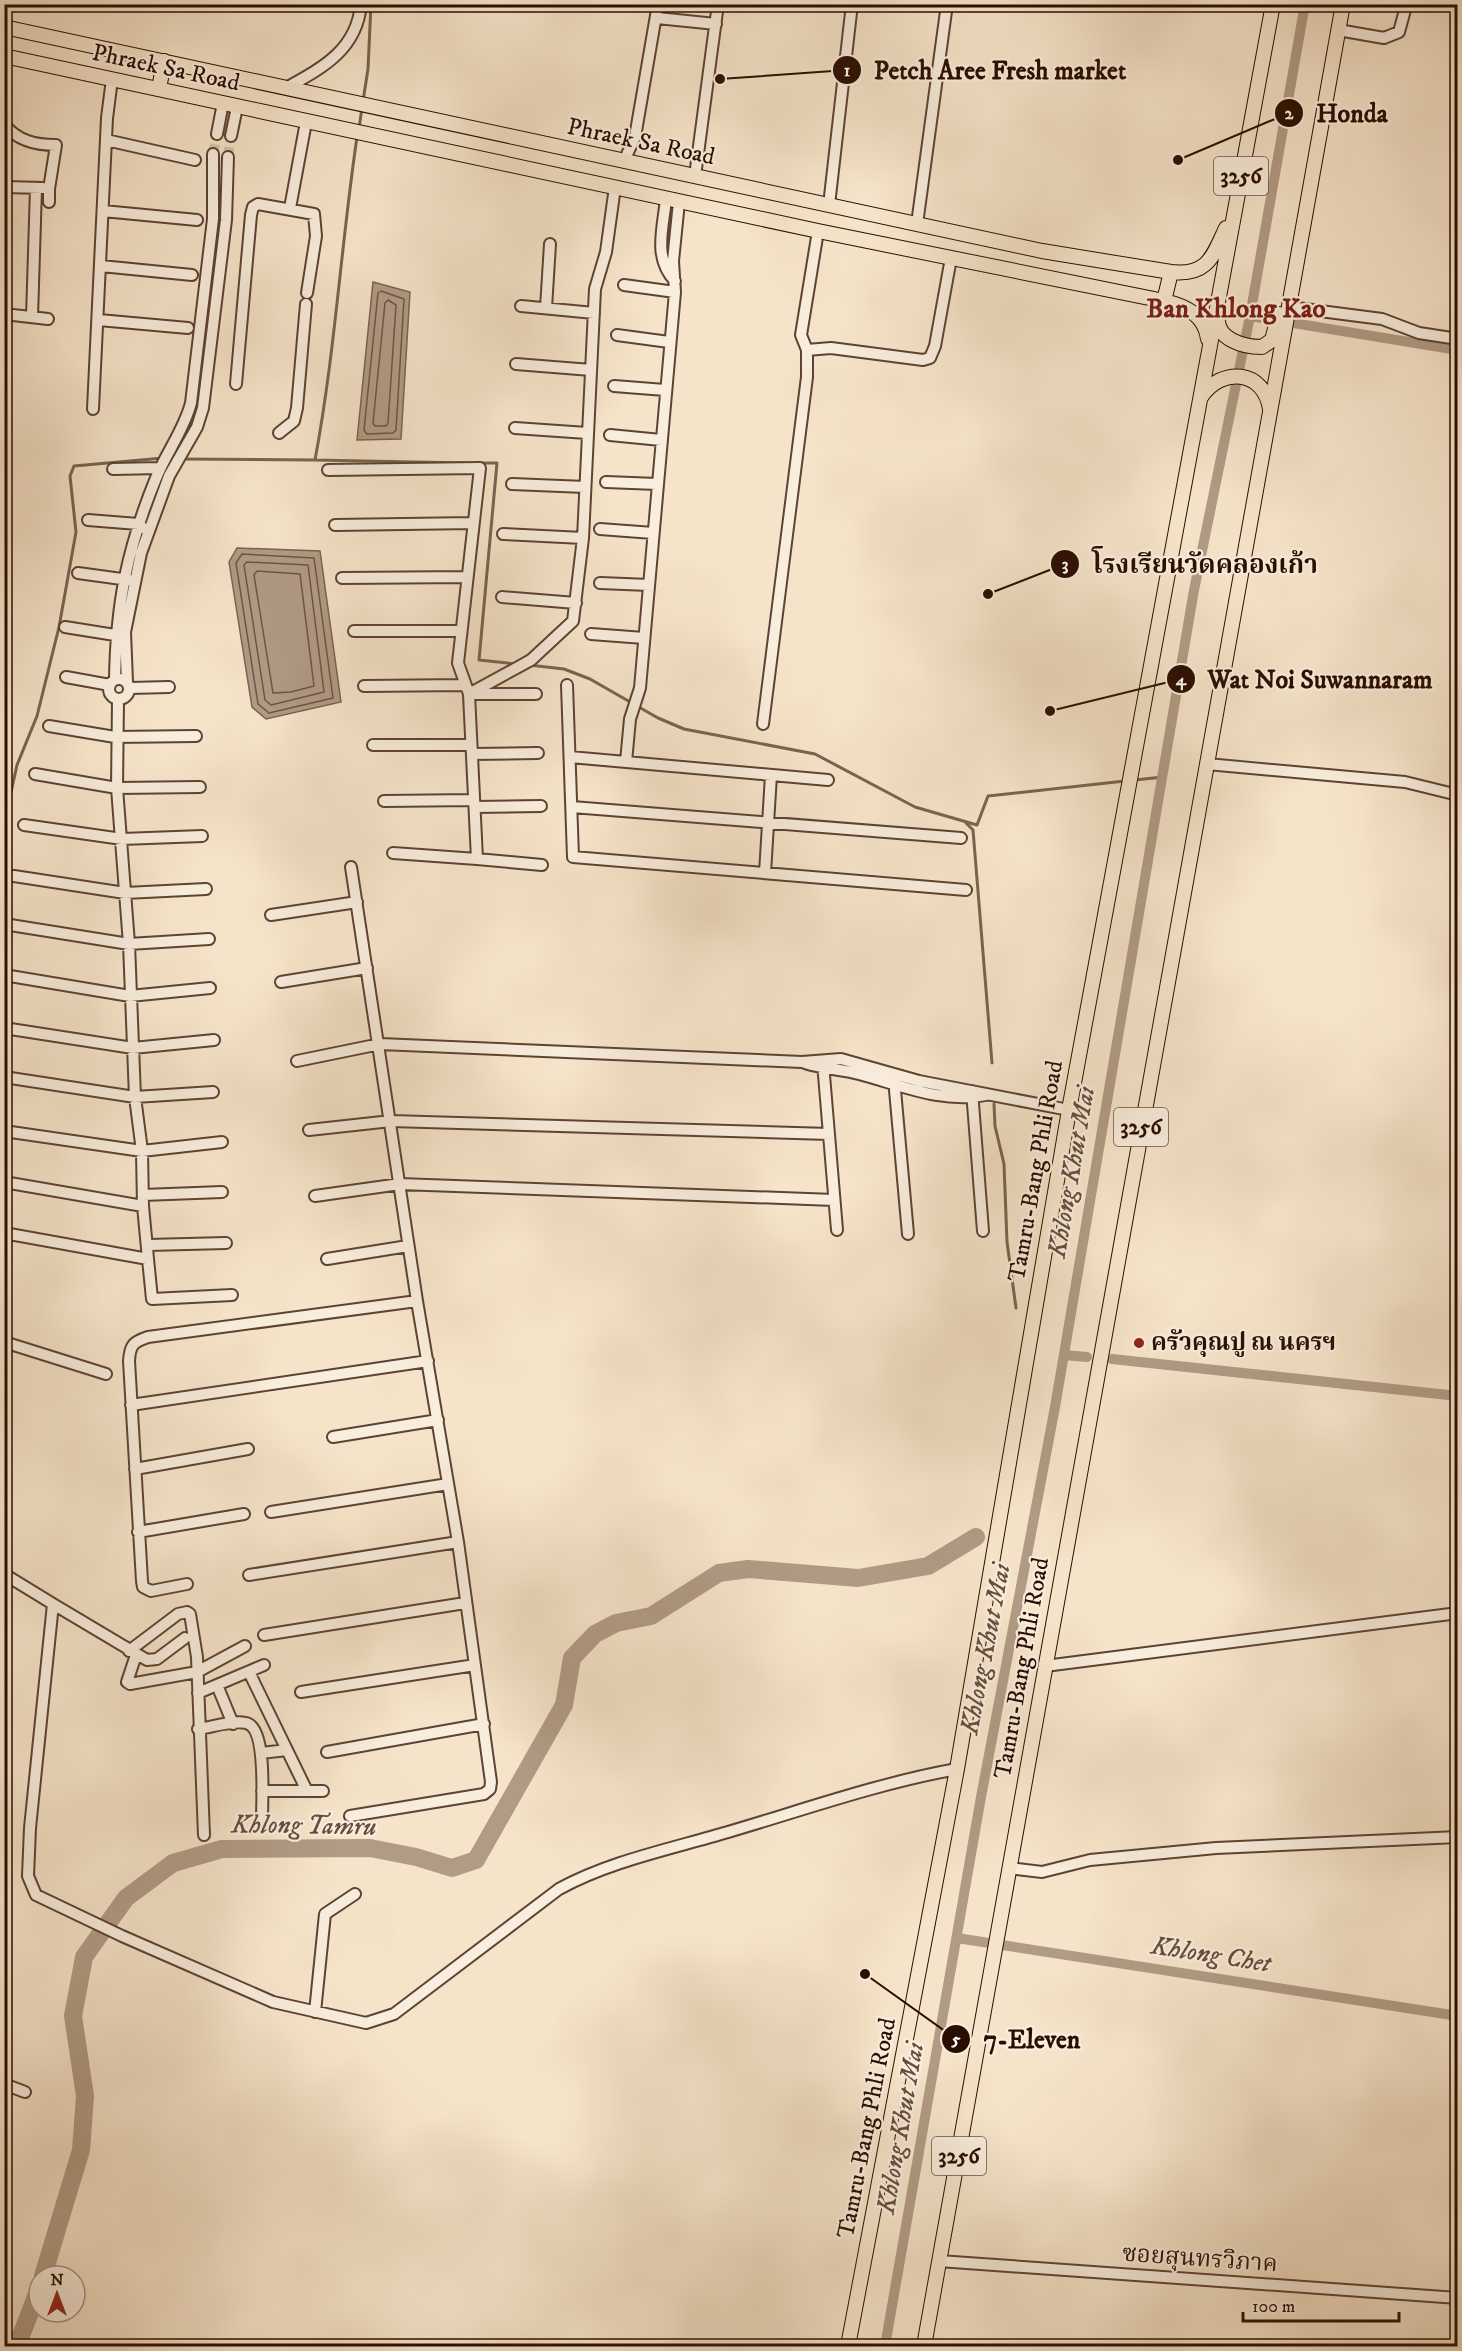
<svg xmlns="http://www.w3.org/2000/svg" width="1462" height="2351" viewBox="0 0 1462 2351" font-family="'IM FELL DW Pica','Noto Serif Thai',serif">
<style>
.water{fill:#b19b86;stroke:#7b6251;stroke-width:1.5}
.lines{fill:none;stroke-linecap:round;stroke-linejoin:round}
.shore{stroke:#6e5444;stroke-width:1.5}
.stream{stroke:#7b6251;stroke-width:3}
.canal{stroke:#b19b86;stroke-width:10}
.river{stroke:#b19b86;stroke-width:18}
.minor-tunnel{stroke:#d7c4ac;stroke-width:10;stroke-dasharray:10 5;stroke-linecap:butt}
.minor-casing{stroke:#5d4333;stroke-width:14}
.major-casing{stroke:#2a0d01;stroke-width:16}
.minor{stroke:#f9eddd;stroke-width:10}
.major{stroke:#f6e4ca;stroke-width:14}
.poi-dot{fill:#8f2418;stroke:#f9eddd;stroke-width:2}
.labels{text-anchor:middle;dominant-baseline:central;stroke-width:4.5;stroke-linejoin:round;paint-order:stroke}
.shield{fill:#f9eddd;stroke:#685043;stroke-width:1.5}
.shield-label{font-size:22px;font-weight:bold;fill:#2a0d01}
.street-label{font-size:24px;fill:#2a0d01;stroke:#f9eddd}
.poi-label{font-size:24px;font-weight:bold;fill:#2a0d01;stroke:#f9eddd;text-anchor:start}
.water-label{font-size:26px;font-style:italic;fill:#674d3d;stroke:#f9eddd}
.quarter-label{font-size:27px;font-weight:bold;fill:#7a1f14;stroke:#f9eddd}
.leader{fill:none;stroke:#2a0d01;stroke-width:2}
.callout-dot{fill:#2a0d01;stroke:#f9eddd;stroke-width:2}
.mark-label{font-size:18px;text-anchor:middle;font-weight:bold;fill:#fff}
.callout-label{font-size:26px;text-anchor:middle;font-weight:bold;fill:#2a0d01;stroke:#f9eddd;stroke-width:4.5;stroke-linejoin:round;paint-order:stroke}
</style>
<rect width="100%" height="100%" fill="#f6e4ca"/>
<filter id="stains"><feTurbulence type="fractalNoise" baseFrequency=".00333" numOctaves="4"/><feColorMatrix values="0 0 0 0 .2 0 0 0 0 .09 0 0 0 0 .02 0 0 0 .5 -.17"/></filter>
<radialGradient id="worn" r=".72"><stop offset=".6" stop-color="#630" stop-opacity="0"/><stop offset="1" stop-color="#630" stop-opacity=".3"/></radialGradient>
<!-- water -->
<path class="water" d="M373,282L410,292L401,439L357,440Z
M237,548L320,551L341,702L266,719L252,707L229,562Z"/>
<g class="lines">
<!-- shore -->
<path class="shore" d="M381,291L404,299L396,430L393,433L367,434L364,430L378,293Z
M388,300L396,305L388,423L386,426H375L373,423L385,303Z
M242,554L314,558L333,698L269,713L258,704L236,563Z
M247,562L308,565L324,692L271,705L265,700L244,565Z
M257,571L300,574L314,686L291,692L273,693L254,575Z"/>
<!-- stream -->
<path class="stream" d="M363,101L368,69L371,4
M359,128L362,108
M357,137C341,245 335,353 315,460L465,463
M182,459L315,460
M478,463H497L479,660L516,664
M529,665L564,669L590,679L658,718L684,729L815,754L915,807L977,825L988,796L1125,781
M1135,780L1163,777
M966,823L973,830L992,1063
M4,864L10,829V797L17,765L37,716L59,627L76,532L70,476L74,466L163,458
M994,1104L995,1126L1004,1164L1007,1242L1016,1308"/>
<!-- canal -->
<path class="canal" d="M1250,316L1458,350
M1064,1355L1087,1357
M1112,1359L1458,1396
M957,1938L1458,2016
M885,2346L981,1797L1055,1407L1194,590L1250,316L1305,4"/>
<!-- river -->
<path class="river" d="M43,2276L81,2150L85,2096L73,2016L84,1957L126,1898L173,1863L222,1849L370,1848L416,1857L452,1868L476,1860L564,1705L572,1658L595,1634L616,1623L651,1616L719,1573L748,1569L858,1578L928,1566L976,1537
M17,2346L39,2289"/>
<!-- minor-tunnel -->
<path class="minor-tunnel" d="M213,154L217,134
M228,157L231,136"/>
<defs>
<path id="minor" d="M657,18L716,24
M1338,30L1384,38L1399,32L1405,10
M286,88C322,68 357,50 361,4
M4,124C17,141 36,145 56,145L49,189V202
M217,134L223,103
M231,136L237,107
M106,140L195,160
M624,161L635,137L658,4
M695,176L718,4
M4,187L43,188
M666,199C663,229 653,258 675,281
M829,205L852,4
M290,208L306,122
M103,211L197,220
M917,224L947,4
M101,266L192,275
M624,285L675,292
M521,306L594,313
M1289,307L1382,319L1419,333L1458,339
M546,308L550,244
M4,314L48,319
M32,317L36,188
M99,320L188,328
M617,335L669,342
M807,350L801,335L818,231
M516,364L591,370
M236,384L251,215L253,207L258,204L314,214L316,236L307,293
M614,386L665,390
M93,409L107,118L112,79
M515,428L587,433
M279,433L294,421L297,408L306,304
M610,435L661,440
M113,469L160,468
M328,470L480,468L458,663L469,694L477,859L393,853
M606,482L657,484
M512,484L585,487
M88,520L138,524L143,528
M335,525L473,523
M600,529L653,533
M503,534L583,538
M78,573L129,580
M342,578L467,577
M600,583L649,585
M502,597L576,603
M65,627L115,635
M354,631H460
M591,634L644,638
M66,677L110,685
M109 689a10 10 0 1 1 20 0a10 10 0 1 1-20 0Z
M115,680C116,604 127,549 156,478C166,453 184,430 191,403L213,219V154
M127,682L125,632L141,553L169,476L197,427L203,408L226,220L228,157
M567,685L573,857L966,890
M364,686L465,685
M130,688L169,687
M469,694L531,660L573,621L583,538L595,289L606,252L615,187
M472,694H536
M763,724L807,377V350L831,348L923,360L930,358L935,346L951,258
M49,726L115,737L196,736
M373,745H471
M472,754L538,753
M570,757L828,780
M626,762L630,719L640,688L675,292L673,261L679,202
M1207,764L1405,782L1458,795
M35,774L117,788L200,787
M384,801L474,800
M475,807L541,806
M572,807L961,838
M24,825L122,839L202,836
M477,859L542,865
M765,873L771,775
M14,876L125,893L206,889
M271,915L357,902
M4,924L129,944L209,939
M4,975L130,996L210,988
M281,982L367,968
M4,1028L133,1048L214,1040
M297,1061L380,1044L802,1062L841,1059L919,1081L1069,1110
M805,1063C823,1069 841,1069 859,1074C901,1085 942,1104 986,1095
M823,1063L837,1230
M4,1077L135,1097L213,1092
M894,1079L908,1234
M972,1091L983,1231
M309,1130L391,1121L829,1134
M4,1131L142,1151L222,1142
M4,1182L143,1206
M143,1195L222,1192
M315,1196L400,1184L834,1200
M4,1233L148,1259L143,1206L142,1151L135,1097L129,944L117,788L118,700
M148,1245L226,1243
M148,1259L152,1299L232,1295
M327,1259L408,1246
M4,1342L106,1374
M131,1405L428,1361
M333,1437L438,1420
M135,1469L248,1449
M271,1512L448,1484
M138,1532L244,1514
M4,1574L53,1604L30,1828L28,1876L36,1895L122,1936L273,2002L366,2023L394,2014L559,1889C610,1861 671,1849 728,1832C803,1810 879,1783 957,1769
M249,1575L458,1542
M187,1584L151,1591L143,1587L142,1581L129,1361C130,1345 133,1342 148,1337L417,1301
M53,1604L147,1660L157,1659L185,1638
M264,1635L465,1603
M129,1651L178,1614L187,1612L190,1614L197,1657L204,1835
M136,1655L127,1682L130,1684L197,1672L245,1646
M1045,1666L1458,1613
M249,1672L307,1791
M217,1685L233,1724
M301,1692L475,1665
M198,1693L264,1665
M198,1729C212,1727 233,1720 246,1723C267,1727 262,1800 262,1818
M327,1752L484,1724
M261,1753L287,1750
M262,1791H323
M350,1816L484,1794L490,1789L491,1782L458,1542L417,1301L351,867
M1009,1868L1042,1872L1090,1860L1216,1848L1458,1837
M315,2012L325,1914L355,1894
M4,2084L25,2092
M939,2261L1458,2298"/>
<path id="major" d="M4,27L1042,251L1171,272C1208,276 1213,256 1226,228
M4,56L818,231L1164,301C1186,306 1205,315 1208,339
M159,89L164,61
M1164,301L1171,272
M1218,316C1215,339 1243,347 1262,347L1272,340L1279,314
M1201,397C1222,366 1264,370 1270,409
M848,2346L957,1769L1069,1110L1273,4
M924,2346L1343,4"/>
</defs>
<!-- minor casing -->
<use href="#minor" class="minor-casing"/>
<!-- major casing -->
<use href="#major" class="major-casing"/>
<!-- minor -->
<use href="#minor" class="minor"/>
<!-- major -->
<use href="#major" class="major"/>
</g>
<!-- markers -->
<circle class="poi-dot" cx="1139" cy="1343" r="6"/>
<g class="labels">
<!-- shield labels -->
<g class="shield">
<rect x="1214" y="157" width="54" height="38" rx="4.5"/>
<rect x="1114" y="1108" width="54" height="38" rx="4.5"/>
<rect x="932" y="2137" width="54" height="38" rx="4.5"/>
</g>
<g class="shield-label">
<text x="1241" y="176">3256</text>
<text x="1141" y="1127">3256</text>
<text x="959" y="2156">3256</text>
</g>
<!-- street labels -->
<g class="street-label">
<text transform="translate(166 68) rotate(12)">Phraek Sa Road</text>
<text transform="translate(641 142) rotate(12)">Phraek Sa Road</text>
<text transform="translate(1036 1171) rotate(-80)">Tamru-Bang Phli Road</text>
<text transform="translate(1022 1668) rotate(-80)">Tamru-Bang Phli Road</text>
<text transform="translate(867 2128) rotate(-79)">Tamru-Bang Phli Road</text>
<text transform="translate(1200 2259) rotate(4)">ซอยสุนทรวิภาค</text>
</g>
<!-- poi labels -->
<g class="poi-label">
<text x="1151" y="1343">ครัวคุณปู ณ นครฯ</text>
</g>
<!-- water labels -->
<g class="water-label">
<text transform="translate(1072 1172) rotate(-80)">Khlong Khut Mai</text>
<text transform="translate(986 1649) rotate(-79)">Khlong Khut Mai</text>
<text transform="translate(304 1826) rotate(1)">Khlong Tamru</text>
<text transform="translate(1211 1955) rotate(9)">Khlong Chet</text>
<text transform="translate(901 2128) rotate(-80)">Khlong Khut Mai</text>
</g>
<!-- quarter labels -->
<g class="quarter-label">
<text x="1236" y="309">Ban Khlong Kao</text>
</g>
</g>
<!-- callouts -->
<path class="leader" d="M720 79L847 70M1178 160L1289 113M988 594L1065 564M1050 711L1181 679M865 1974L956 2039"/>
<g class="callout-dot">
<circle cx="720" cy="79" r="6"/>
<circle cx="1178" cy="160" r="6"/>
<circle cx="988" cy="594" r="6"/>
<circle cx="1050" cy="711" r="6"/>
<circle cx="865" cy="1974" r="6"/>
<circle cx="847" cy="70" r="15"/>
<circle cx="1289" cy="113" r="15"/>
<circle cx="1065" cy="564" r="15"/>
<circle cx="1181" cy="679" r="15"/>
<circle cx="956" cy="2039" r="15"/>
</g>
<g class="mark-label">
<text x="847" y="76">1</text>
<text x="1289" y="119">2</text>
<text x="1065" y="570">3</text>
<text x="1181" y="685">4</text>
<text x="956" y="2045">5</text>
</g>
<g class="callout-label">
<text x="1000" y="79">Petch Aree Fresh market</text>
<text x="1352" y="122">Honda</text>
<text x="1205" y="573">โรงเรียนวัดคลองเก้า</text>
<text x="1320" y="688">Wat Noi Suwannaram</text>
<text x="1032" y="2048">7-Eleven</text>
</g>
<!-- margin -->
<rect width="1462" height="2351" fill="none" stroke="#f6e4ca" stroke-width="24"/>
<rect x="6" y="6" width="1450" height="2339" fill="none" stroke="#2a0d01" stroke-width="3"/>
<rect x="12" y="12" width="1438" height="2327" fill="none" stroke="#2a0d01" stroke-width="1.5"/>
<!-- north arrow -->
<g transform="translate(57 2294)"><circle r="28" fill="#f9eddd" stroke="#a69385" stroke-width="1.5"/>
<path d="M0-4.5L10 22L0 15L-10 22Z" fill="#8f2418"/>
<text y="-9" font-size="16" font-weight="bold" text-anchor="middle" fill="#2a0d01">N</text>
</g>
<!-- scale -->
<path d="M1243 2312v9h156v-9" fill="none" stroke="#2a0d01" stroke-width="3"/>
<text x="1252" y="2312" font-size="18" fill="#2a0d01" stroke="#f9eddd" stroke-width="4.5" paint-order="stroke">100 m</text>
<rect width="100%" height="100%" filter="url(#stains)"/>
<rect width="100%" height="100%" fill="url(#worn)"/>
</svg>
